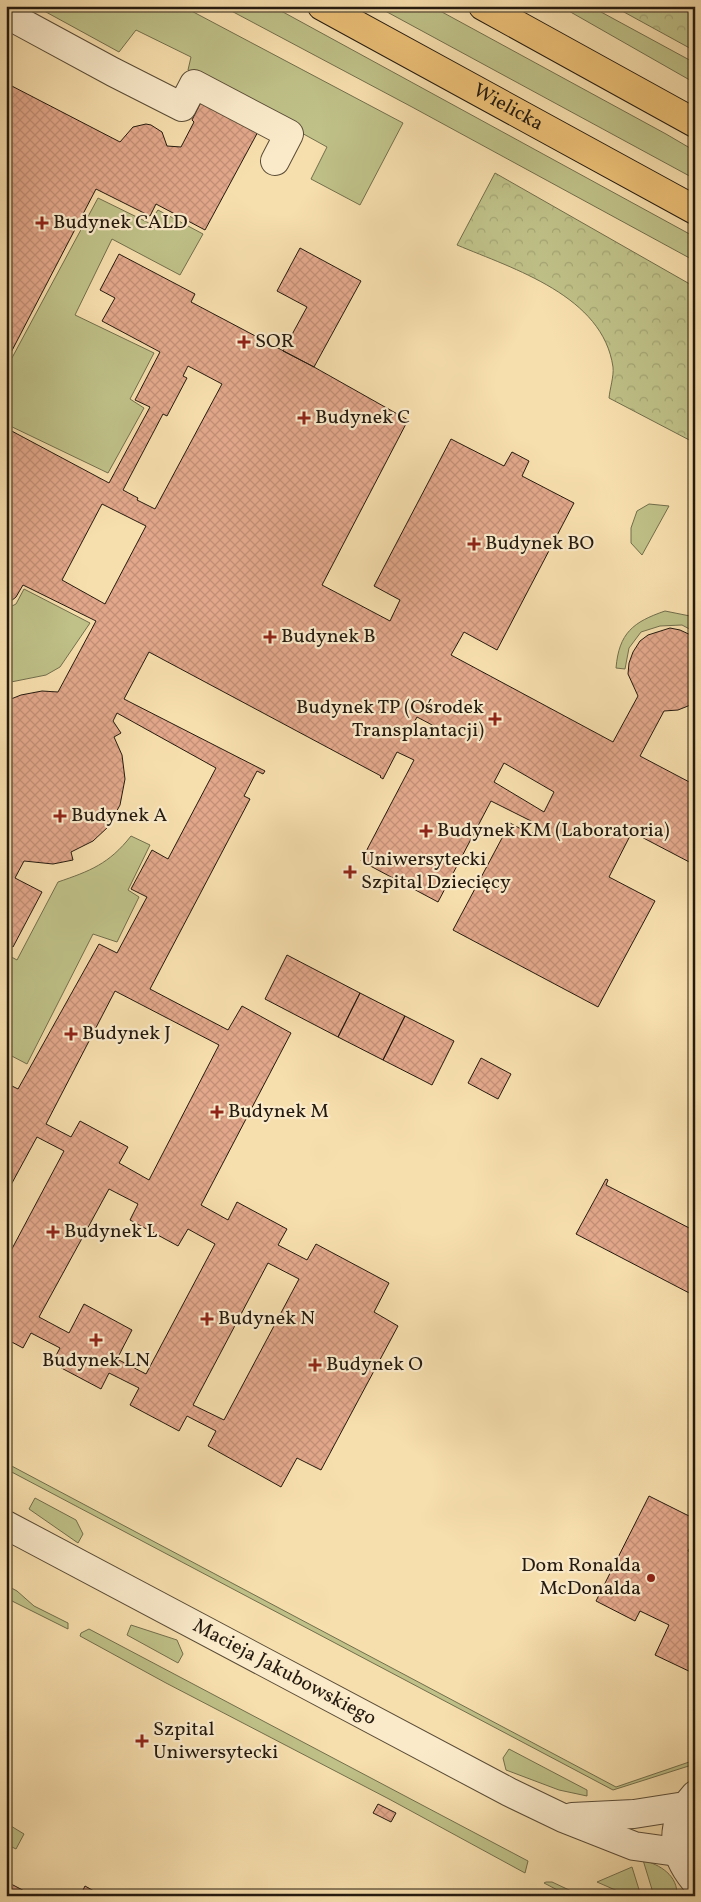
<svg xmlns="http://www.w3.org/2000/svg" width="701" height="1902" viewBox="0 0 701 1902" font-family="Vollkorn,serif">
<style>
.green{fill:#bfc188;stroke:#726e4c}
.forest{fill:url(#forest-crowns);stroke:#726e4c}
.building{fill:url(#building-cross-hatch);stroke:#241a0f;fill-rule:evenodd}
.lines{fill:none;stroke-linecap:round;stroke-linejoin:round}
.minor-casing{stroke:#594b36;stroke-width:30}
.major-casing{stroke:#241a0f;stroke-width:30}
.minor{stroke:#faeaca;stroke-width:28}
.major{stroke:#ecc076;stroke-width:28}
.poi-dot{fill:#8f2418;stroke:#faeaca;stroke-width:2}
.labels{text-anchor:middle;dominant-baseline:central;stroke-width:4.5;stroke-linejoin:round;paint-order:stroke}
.street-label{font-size:20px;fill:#241a0f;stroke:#faeaca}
.poi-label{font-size:20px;fill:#241a0f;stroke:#faeaca;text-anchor:start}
</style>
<defs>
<pattern id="forest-crowns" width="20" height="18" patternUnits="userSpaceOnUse" patternTransform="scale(1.25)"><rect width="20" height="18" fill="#bfc188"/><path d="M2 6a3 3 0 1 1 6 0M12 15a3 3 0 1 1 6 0" fill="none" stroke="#a4a574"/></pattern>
<pattern id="building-cross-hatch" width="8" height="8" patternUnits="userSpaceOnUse" patternTransform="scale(1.25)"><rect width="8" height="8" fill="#e3a88b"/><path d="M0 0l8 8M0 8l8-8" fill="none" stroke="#c39077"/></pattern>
</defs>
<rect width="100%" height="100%" fill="#f7dfad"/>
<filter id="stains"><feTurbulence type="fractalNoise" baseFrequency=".004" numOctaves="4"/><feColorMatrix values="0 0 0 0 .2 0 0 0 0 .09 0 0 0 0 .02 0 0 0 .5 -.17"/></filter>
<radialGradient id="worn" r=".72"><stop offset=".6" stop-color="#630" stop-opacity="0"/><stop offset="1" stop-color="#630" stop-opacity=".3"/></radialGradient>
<!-- green -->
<path class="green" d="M35,6H182L403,123L360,205L311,179L327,147L188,70L191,57L136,30L119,52Z
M222,6H272L695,237V261L412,107Z
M376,6H431L666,134L695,151V179Z
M560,6H590L695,63V83Z
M98,198L149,223L158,210L203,234L180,275L112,239L75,315L154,353L130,399L144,408L108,473L6,424V369Z
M649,504L669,506L642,555L631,543V528L637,511Z
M24,589L90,623L60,667L46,675L6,683V609L16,604Z
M665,611L695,617V632L682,625L660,626L641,632L629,648L625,669L616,668C619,633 633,622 665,611Z
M131,836L150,845L128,890L139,897L117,942L93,934L27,1064L6,1053V954L17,960L58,882C90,871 109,864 131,836Z
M6,1463L616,1787L695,1760V1764L613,1790L6,1469Z
M35,1498L76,1520L83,1534L78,1543L29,1509Z
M6,1585L17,1591L34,1606L68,1623V1629L6,1598Z
M131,1625L177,1640L183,1654L178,1663L127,1635Z
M89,1629L528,1861L525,1873L389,1799L166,1683L80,1636L81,1633Z
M509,1749L587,1790V1796L559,1790L506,1770L503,1758Z
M6,1823L24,1834L16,1849L6,1844Z
M643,1860C660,1865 678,1875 677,1896H654Z
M632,1867L641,1896H629L597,1882Z
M546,1882H552L582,1896H569L544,1883Z"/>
<!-- forest -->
<path class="forest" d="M613,6H695V51Z
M495,173L695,287V443L609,398C610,388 614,376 613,367C603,296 514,269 457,245Z"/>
<!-- building -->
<path class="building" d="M6,83L120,142L133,127L146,124L151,125L162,132L167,146L181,147L194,122L192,120L203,98L260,128L205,230L156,204L150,216L96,189L6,362Z
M300,248L361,281L314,367L283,351L307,307L277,291Z
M119,254L195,294L191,302L314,367L408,420L322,585L390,621L400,600L374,586L451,439L504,466L512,452L529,461L522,476L574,503L497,650L464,632L451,655L613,742L638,696L628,674L629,663L633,652L640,641L648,635L670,628L680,630L695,637V702L688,706L678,710L664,711L640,756L695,785V865L632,832L609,877L655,901L598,1007L453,930L510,823L532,835L537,824L491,801L438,902L361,861L414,760L397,752L383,779L380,777L381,776L149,652L124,699L265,771L263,774L257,771L244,796L250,799L150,989L228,1030L242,1006L291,1033L201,1205L228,1220L237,1202L287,1229L278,1245L307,1260L316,1244L389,1283L374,1312L398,1326L321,1470L297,1458L281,1487L208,1446L216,1431L187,1416L179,1431L130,1405L139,1388L109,1373L101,1389L52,1363L60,1348L31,1333L23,1348L6,1339V1260L64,1151L37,1137L6,1194V1083L18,1089L99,944L117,953L147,897L131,889L152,850L168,859L216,768L117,713L113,721L121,733L114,737L122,755L125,779L120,805L108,827L93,841L71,852L73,860L53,864L24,861L15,878L42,892L13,947L6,943V860L9,855L6,854V701L21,695L42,691L58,692L96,621L23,585L16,597L6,605V428L109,483L150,407L135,400L160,352L102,321L115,298L100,290ZM188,366L222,384L155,509L137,500L138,498L123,490L163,414L167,416L187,378L183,376ZM102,504L146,526L105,604L62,580ZM417,717L436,727L429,739L411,728ZM504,763L554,792L544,812L494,782ZM115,991L219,1045L149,1180L119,1163L128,1147L80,1121L71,1137L46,1124ZM109,1189L138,1204L130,1220L178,1246L188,1229L215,1244L146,1374L117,1359L132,1330L84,1304L69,1333L39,1317ZM268,1263L299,1279L224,1420L193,1405Z
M287,955L360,993L338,1037L265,999Z
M360,993L405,1016L383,1060L338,1037Z
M405,1016L454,1041L432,1085L383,1060Z
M481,1058L511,1074L498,1099L468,1083Z
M606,1179L608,1180L606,1185L695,1231V1296L576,1234Z
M649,1496L695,1519V1538L688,1551L695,1555V1674L655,1655L669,1625L640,1611L635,1621L596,1601Z
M378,1804L396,1813L391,1822L373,1813Z
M6,1882L13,1885L34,1896H6Z
M85,1886L103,1896H80Z"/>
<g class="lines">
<defs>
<g id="minor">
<path d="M6,14L113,72L182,107L194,84L289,134L275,161"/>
<path id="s1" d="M6,1525L509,1792L563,1818L634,1846L677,1852"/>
<path d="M695,1795C669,1824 671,1852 695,1881"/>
<path d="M572,1817L634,1814L685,1806"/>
</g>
<g id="major">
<path id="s2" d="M322,6L695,210"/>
<path d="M483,6L695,123"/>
</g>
</defs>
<!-- minor casing -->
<use href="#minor" class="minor-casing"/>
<!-- major casing -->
<use href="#major" class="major-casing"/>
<!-- minor -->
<use href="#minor" class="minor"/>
<!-- major -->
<use href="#major" class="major"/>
</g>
<!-- markers -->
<g class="poi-dot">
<path d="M39.5 215.5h5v5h5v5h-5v5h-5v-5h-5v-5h5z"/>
<path d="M241.5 334.5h5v5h5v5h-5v5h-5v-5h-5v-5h5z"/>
<path d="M301.5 410.5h5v5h5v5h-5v5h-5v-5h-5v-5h5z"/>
<path d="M471.5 536.5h5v5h5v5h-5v5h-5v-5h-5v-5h5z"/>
<path d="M267.5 629.5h5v5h5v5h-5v5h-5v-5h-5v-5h5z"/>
<path d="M492.5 711.5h5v5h5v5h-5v5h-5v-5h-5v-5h5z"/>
<path d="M57.5 808.5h5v5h5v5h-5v5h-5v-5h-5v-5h5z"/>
<path d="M423.5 823.5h5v5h5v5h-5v5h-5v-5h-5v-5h5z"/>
<path d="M347.5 864.5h5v5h5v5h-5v5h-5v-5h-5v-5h5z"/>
<path d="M68.5 1026.5h5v5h5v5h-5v5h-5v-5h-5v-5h5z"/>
<path d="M214.5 1104.5h5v5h5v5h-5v5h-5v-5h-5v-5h5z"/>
<path d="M50.5 1224.5h5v5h5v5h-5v5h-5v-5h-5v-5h5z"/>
<path d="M204.5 1311.5h5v5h5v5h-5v5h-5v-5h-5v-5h5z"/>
<path d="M93.5 1332.5h5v5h5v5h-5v5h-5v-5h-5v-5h5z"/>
<path d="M312.5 1357.5h5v5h5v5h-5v5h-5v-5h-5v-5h5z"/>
<circle cx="651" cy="1578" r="5"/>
<path d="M139.5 1733.5h5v5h5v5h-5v5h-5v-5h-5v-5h5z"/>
</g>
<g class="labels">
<!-- street labels -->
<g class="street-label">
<text stroke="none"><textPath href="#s2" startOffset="212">Wielicka</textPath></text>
<text stroke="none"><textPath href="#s1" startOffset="315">Macieja Jakubowskiego</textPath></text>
</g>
<!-- poi labels -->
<g class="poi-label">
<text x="53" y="223">Budynek CALD</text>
<text x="255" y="342">SOR</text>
<text x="315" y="418">Budynek C</text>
<text x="485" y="544">Budynek BO</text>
<text x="281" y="637">Budynek B</text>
<text x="484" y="708" text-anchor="end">Budynek TP (Ośrodek<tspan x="484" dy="23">Transplantacji)</tspan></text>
<text x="71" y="816">Budynek A</text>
<text x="437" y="831">Budynek KM (Laboratoria)</text>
<text x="361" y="860">Uniwersytecki<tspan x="361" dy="23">Szpital Dziecięcy</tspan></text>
<text x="82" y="1034">Budynek J</text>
<text x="228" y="1112">Budynek M</text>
<text x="64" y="1232">Budynek L</text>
<text x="218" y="1319">Budynek N</text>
<text x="96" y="1361" text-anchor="middle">Budynek LN</text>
<text x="326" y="1365">Budynek O</text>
<text x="641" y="1566" text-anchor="end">Dom Ronalda<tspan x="641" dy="23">McDonalda</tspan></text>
<text x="153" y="1730">Szpital<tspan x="153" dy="23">Uniwersytecki</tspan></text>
</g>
</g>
<!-- margin -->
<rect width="701" height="1902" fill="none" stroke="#f7dfad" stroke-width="25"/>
<rect x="8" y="8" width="686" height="1887" fill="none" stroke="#241a0f" stroke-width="2.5"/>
<rect x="12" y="12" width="676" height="1877" fill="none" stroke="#241a0f"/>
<rect width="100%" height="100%" filter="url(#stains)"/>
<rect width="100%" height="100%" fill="url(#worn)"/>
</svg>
